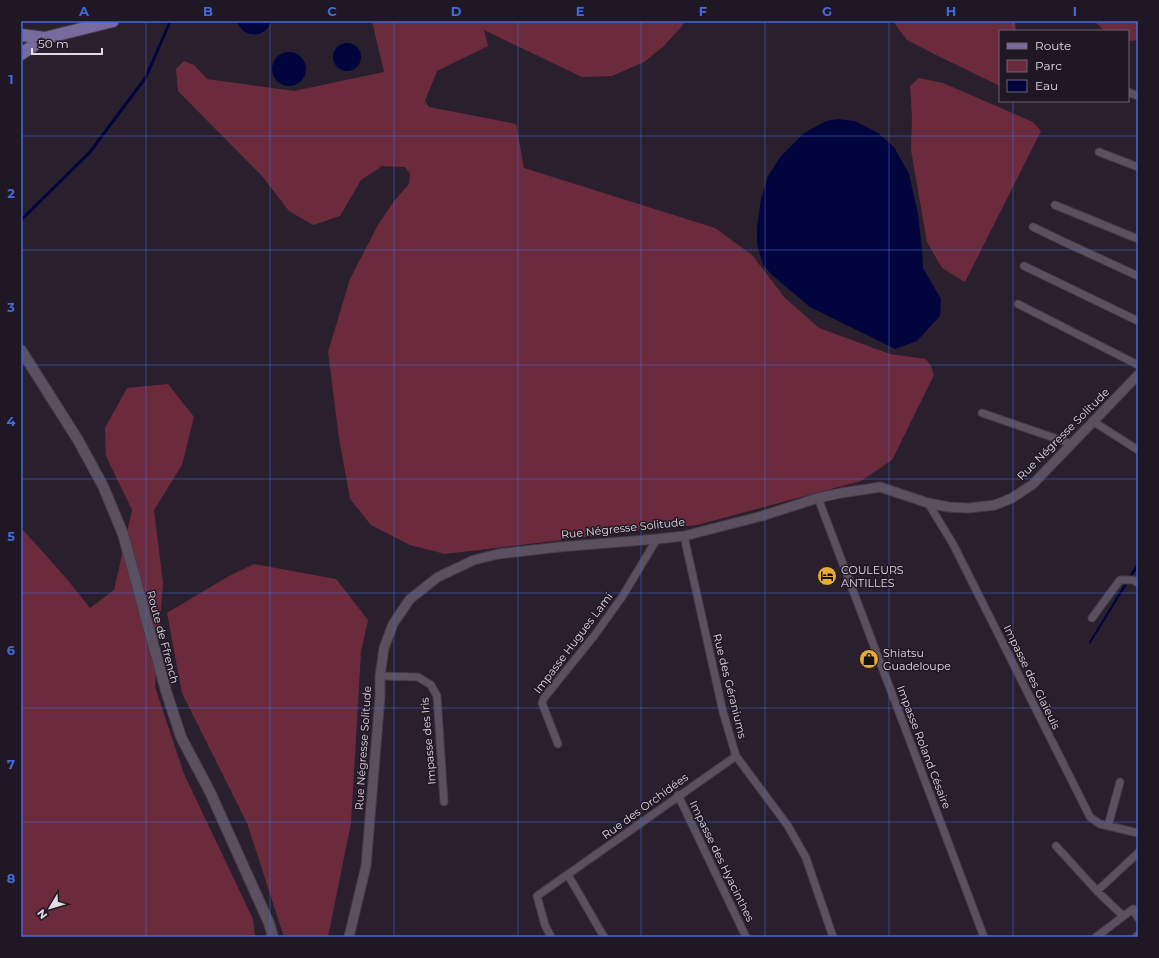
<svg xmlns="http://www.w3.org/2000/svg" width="1159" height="958" viewBox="0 0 1159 958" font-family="Montserrat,sans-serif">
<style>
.green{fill:#6c2b3d}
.water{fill:#02043d}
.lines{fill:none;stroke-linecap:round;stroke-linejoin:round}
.stream{stroke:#02043d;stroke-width:3}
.minor-casing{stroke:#443b47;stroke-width:9}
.tertiary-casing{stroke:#443b47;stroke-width:11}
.secondary-casing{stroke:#443b47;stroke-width:12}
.primary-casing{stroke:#443b47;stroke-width:14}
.minor{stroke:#5b5060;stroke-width:7}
.tertiary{stroke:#5b5060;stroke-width:9}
.secondary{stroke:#5b5060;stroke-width:10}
.primary{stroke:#776a9d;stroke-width:12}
.grid{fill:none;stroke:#446ada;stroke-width:1;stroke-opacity:0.55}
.labels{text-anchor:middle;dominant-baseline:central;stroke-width:3;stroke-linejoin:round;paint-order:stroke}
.street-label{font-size:11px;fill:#e2dbe4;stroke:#201724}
.poi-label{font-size:11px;fill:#e2dbe4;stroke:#201724;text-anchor:start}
.neatline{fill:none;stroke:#446ada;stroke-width:1.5}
.grid-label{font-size:13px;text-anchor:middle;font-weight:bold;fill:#446ada}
</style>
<rect width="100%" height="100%" fill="#2a202d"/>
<!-- green -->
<path class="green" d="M372,21H685L682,26L664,46L644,62L612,76L582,77L484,30L488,46L437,71L425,101L429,107L516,124L524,168L715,228L752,255L785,298L819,328L890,354L926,359L931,366L934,375L892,460L861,481L697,525L652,529L445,554L410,545L371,525L350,499L339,438L328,352L350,279L379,223L395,200L409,184L410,174L405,167L382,166L361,180L340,216L313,225L289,211L262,176L178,91L176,69L184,61L194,65L207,79L294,91L384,72Z
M895,21H1015L1016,31H1000V86L936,55L907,40L895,24Z
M1094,21H1138V40L1128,41V31H1105Z
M919,78L943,83L1033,122L1041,131L965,282L942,268L927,242L911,150L912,117L910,86Z
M168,384L194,417L182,465L154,510L163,583L155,687L184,774L253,919L255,937H21V531H24L66,578L90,608L114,590L132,510L106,456L105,428L127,388Z
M254,564L336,579L368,620L361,652L351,823L328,937H284L247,823L182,693L167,613L229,576Z"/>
<!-- water -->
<path class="water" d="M237,21H271C266,39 243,39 237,21Z
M333 57a14 14 0 1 1 28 0a14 14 0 1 1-28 0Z
M272 69a17 17 0 1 1 34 0a17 17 0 1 1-34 0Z
M838,119L855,121L878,133L894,147L909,174L918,214L922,249L923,268L941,299L940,316L917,341L895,349L810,307L772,275L763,265L757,244V227L761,199L768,176L781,156L804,133L826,121Z
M1138,559V567L1090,644L1089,642L1136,565Z"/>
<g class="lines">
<!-- stream -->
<path class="stream" d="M21,220L90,152L146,77L169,24V21"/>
<defs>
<path id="minor" d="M1128,92L1138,96
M1099,152L1138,167
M1055,205L1138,239
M1033,227L1062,241L1138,276
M1024,266L1138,321
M1018,304L1138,365
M982,413L1072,444
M1094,422L1138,450
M818,498L984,937
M928,503L953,544L1090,817L1100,824L1138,833
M684,536L723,712L736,756L788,826L806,858L833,937
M1092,618L1120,580H1133L1138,583
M380,676L418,677L431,685L437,696L444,802
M558,744L542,703L544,698L594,636L622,597L657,539
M678,795L746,937
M1108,826L1120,782
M1056,846L1097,891L1123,916
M568,875L604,937
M1097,891L1138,853
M551,937L545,925L537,896L736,756
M1096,937L1133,909L1138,918
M1136,937L1138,935"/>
<path id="tertiary" d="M349,937L366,866L380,697V676L384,648L393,624L410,599L438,577L474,560L498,554L559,547L657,539L684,536L762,516L818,498L841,493L868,489L880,487L928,503L948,507L969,508L995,505L1012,498L1032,485L1138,375"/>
<path id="secondary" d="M21,350L78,440L103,486L123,534L166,691L181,737L210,792L269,923L273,937"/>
<path id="primary" d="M21,35L45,38L113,21
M21,54L45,38"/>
</defs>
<!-- minor casing -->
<use href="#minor" class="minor-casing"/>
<!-- tertiary casing -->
<use href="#tertiary" class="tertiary-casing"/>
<!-- secondary casing -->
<use href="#secondary" class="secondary-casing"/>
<!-- primary casing -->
<use href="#primary" class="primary-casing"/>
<!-- minor -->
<use href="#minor" class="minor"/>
<!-- tertiary -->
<use href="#tertiary" class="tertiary"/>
<!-- secondary -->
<use href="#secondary" class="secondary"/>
<!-- primary -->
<use href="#primary" class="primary"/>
</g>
<!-- grid -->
<path class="grid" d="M146,21V937M270,21V937M394,21V937M518,21V937M641,21V937M765,21V937M889,21V937M1013,21V31M1013,101V937M21,136H1138M21,250H1138M21,365H1138M21,479H1138M21,593H1138M21,708H1138M21,822H1138"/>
<!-- icons -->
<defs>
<symbol id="hotel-disc" viewBox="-11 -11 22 22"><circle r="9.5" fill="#e7ac37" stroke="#201724"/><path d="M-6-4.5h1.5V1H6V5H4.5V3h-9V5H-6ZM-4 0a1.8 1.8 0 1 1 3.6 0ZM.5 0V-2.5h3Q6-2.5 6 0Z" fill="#111"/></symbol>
<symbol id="shop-disc" viewBox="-11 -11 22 22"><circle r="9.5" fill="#e7ac37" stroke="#201724"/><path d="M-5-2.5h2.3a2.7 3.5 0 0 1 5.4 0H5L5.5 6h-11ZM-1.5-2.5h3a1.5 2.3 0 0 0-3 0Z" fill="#111"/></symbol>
</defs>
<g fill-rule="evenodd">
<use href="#hotel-disc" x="816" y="565" width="22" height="22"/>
<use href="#shop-disc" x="858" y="648" width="22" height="22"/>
</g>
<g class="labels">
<!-- street labels -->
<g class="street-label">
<text transform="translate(1063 434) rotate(-45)">Rue Négresse Solitude</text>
<text transform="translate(623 528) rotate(-6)">Rue Négresse Solitude</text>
<text transform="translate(163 637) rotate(75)">Route de Ffrench</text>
<text transform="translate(573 643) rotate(-53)">Impasse Hugues Lami</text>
<text transform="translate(1032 677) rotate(64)">Impasse des Glaïeuls</text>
<text transform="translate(730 686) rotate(76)">Rue des Géraniums</text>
<text transform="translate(428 741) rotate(-95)">Impasse des Iris</text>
<text transform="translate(924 747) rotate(69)">Impasse Roland Césaire</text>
<text transform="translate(363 748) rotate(-86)">Rue Négresse Solitude</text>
<text transform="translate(645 806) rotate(-36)">Rue des Orchidées</text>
<text transform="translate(722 861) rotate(64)">Impasse des Hyacinthes</text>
</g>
<!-- poi labels -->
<g class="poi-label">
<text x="841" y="570">COULEURS<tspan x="841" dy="13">ANTILLES</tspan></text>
<text x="883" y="653">Shiatsu<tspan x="883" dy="13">Guadeloupe</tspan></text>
</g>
</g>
<!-- border -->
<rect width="1159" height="958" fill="none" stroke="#201724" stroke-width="44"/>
<!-- legend -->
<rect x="999" y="30" width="130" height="72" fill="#201724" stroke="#6e6571"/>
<rect x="1007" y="43" width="20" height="6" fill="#776a9d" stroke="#6e6571"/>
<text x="1035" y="50" font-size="12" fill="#e2dbe4">Route</text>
<rect x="1007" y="60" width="20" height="12" fill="#6c2b3d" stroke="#6e6571"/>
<text x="1035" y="70" font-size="12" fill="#e2dbe4">Parc</text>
<rect x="1007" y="80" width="20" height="12" fill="#02043d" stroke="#6e6571"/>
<text x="1035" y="90" font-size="12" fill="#e2dbe4">Eau</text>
<!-- north arrow -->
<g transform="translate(50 908) rotate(232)" stroke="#201724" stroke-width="3" paint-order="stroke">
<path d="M0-3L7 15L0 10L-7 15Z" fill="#e2dbe4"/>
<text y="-6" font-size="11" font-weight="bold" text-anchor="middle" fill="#e2dbe4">N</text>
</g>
<!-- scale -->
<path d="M32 48v6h70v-6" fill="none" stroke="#e2dbe4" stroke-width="2"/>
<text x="38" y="48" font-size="12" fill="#e2dbe4" stroke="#201724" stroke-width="3" paint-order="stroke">50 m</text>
<rect x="22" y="22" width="1115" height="914" class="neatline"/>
<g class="grid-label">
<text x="84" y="16">A</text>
<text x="208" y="16">B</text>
<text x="332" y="16">C</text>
<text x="456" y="16">D</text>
<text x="580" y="16">E</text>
<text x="703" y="16">F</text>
<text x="827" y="16">G</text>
<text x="951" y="16">H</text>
<text x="1075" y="16">I</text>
<text x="11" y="84">1</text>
<text x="11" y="198">2</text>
<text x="11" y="312">3</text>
<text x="11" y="426">4</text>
<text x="11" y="541">5</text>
<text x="11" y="655">6</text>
<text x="11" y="769">7</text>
<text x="11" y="883">8</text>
</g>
</svg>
